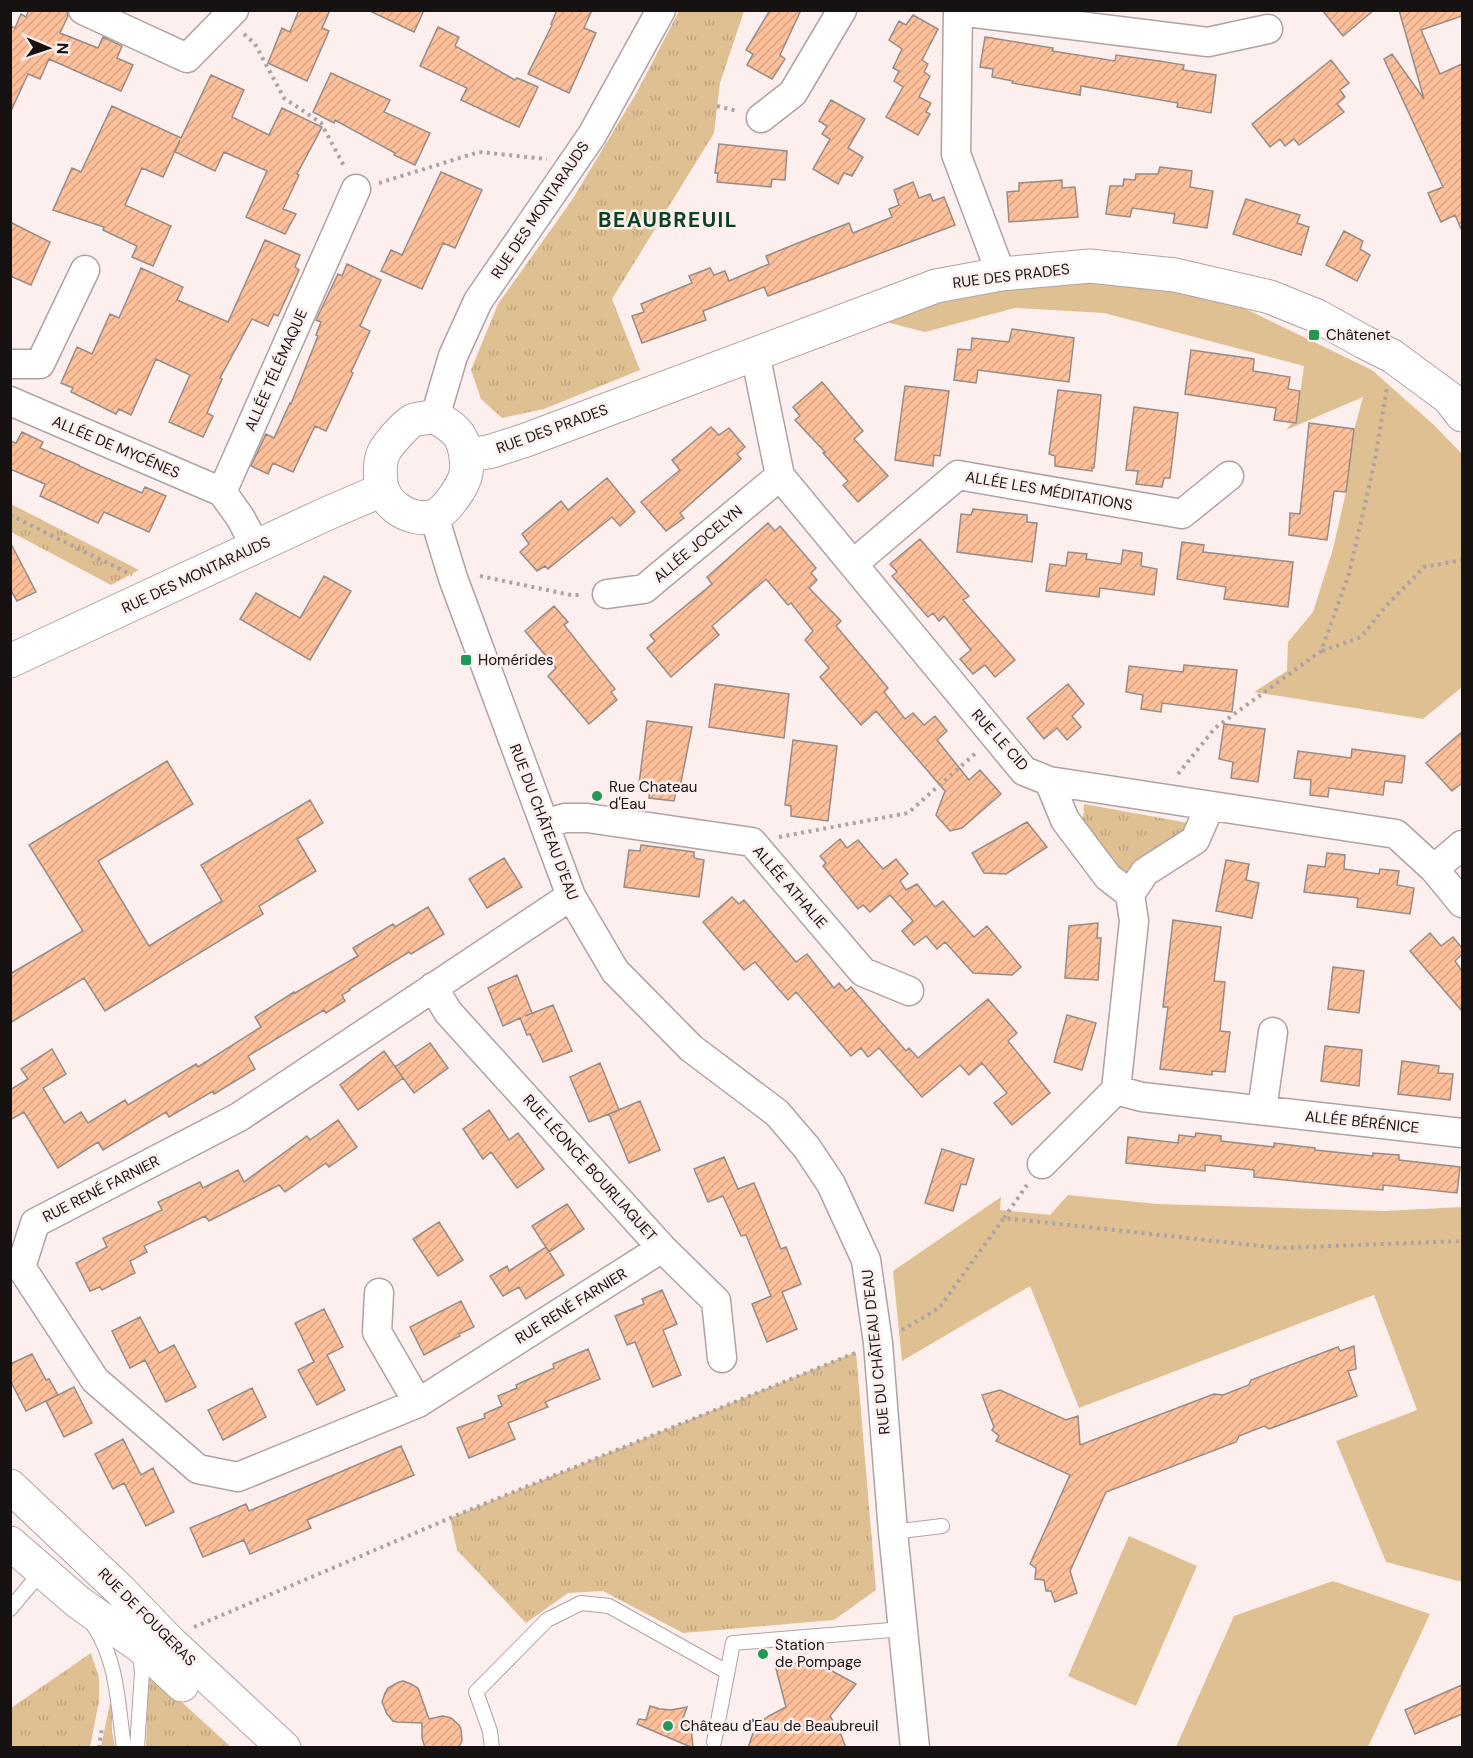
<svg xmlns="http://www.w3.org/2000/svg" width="1473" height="1758" viewBox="0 0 1473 1758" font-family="'DM Sans',sans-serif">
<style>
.grass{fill:url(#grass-tufts)}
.green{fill:#dfc093}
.building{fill:url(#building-hatch);stroke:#978c86;stroke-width:1.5}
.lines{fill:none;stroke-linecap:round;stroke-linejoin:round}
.lane-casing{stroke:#b0a2a1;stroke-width:16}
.street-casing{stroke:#b0a2a1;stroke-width:31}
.secondary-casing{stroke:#b0a2a1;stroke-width:35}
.path{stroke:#aea3a1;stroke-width:4;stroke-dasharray:3 4.5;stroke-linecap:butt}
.lane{stroke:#fff;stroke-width:14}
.street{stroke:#fff;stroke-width:28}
.secondary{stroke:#fff;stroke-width:33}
.poi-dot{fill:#219854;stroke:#fdefed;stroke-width:2}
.labels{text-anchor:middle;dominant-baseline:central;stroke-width:5;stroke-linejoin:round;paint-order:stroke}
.street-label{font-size:15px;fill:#171212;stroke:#fdefed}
.poi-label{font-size:15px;fill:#171212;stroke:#fdefed;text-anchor:start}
.district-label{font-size:21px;font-weight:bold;letter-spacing:1.5px;fill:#0a4222;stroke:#fdefed}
</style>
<defs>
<pattern id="grass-tufts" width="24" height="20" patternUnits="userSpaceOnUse" patternTransform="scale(1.5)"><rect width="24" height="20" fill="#dfc093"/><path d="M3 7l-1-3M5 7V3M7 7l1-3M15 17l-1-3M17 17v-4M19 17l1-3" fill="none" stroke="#bfa47e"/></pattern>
<pattern id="building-hatch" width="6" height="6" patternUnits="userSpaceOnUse" patternTransform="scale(1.5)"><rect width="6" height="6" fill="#fec09b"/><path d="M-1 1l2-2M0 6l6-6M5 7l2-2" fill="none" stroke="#d9a484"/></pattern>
</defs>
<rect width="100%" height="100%" fill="#fdefed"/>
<!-- grass -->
<path class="grass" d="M679,11H744L720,83L714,133L612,299L640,370L544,409L502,418L481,399L471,370L498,304L572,200L637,92Z
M10,504H11L139,570L111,585L11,532Z
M1084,804L1194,824L1128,873L1102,854L1083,821Z
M856,1352L876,1590L834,1620L683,1633L603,1591L568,1593L526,1623L457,1550L450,1518Z
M91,1653L99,1678V1701L90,1747H11V1708Z
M150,1677H154L231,1747L146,1748L148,1680Z
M110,1703L112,1707V1731L115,1747H101Z"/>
<!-- green -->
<path class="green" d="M1088,279L1221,297L1372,370L1434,425L1462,454V684L1461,688L1423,719L1254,692L1287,671L1288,642L1313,612L1333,549L1346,492L1354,430L1363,397L1286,430L1297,416L1304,366L1104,313L1015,308L925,332L874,319L982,288Z
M1068,1195L1157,1204L1384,1211L1462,1207V1582L1386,1562L1336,1441L1417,1410L1374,1295L1079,1408L1030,1286L902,1361L893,1271L1001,1197L1000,1210L1050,1215Z
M1129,1536L1197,1566L1136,1706L1068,1676Z
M1333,1581L1430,1614L1368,1747H1176L1234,1616Z"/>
<!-- building -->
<path class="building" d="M29,10H67L68,16L60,33L98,48L103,37L122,46L117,58L133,65L121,91L49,59L40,79L28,74L10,113V26L15,28L21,14L26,17Z
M299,10H330L322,28L329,31L307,81L268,63L282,28L290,32Z
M368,10H424L414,32Z
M557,10H592L584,28L596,33L569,93L528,74L552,25L551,24Z
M770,10H801L780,55L785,59L772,79L747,65L753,54L746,50Z
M1322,10H1374L1343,36Z
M1399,10H1462V16L1421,30L1440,74L1462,64V231L1455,215L1441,222L1434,207L1428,193L1443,187L1384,59L1392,54L1424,99Z
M913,15L938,29L922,60L928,64L924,72L930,76L919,97L931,103L926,112L930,114L918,135L886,117L903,87L894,81L899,71L893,68L902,49L889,40L899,21L906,25Z
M438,27L459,37L455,46L515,80L517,78L538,87L519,127L461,100L467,88L420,66Z
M985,37L1053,48L1052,51L1115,61L1116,55L1159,61L1184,65L1183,70L1216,75L1211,113L1177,107L1178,103L1081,86L1080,95L1012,83L1013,81L992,77L993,69L980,67Z
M1331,60L1349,83L1340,90L1345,97L1337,104L1344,112L1299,145L1294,139L1285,146L1280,139L1270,147L1252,124Z
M331,73L390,100L384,112L430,133L415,165L394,155L395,153L335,120L334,123L313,112Z
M211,75L244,90L232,117L269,135L282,108L322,127L297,174L299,175L283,209L296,214L285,234L246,217L267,171L224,152L215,171L175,152L180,140L163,177L142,168L125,205L171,226L153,266L132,257L137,246L103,230L104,227L53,210L72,168L81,172L112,106L181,138Z
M831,100L865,119L848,148L863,157L852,176L844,173L838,184L813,169L830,139L822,134L827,126L819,121Z
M719,144L787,151L785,180L772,179L771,187L717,182L718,173H715Z
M1160,167L1192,171L1190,187L1213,191L1207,228L1173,223L1175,214L1132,208L1130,217L1106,214L1110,186H1123L1124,179L1135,180L1136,174H1158Z
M441,172L482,190L455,248L443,243L422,289L381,271L391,250L402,255Z
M1062,180V188L1075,187L1078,217L1009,222L1007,192L1019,191V183Z
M913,182L919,198L930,194L933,201L944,197L955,225L768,296L764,287L703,311L706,320L642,343L632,316L644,312L641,304L692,283L689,276L710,268L714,275L725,271L729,281L769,264L766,256L803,241L849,223L853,233L892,217L889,209L899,205L894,190Z
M1246,199L1300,215L1297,223L1309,227L1301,255L1233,234Z
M10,222L50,242L31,285L10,276Z
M1344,231L1363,241L1360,249L1370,255L1357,281L1326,265Z
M265,240L300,255L295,267L299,270L278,316L274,314L268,326L252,319L220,378L222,379L207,413L213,416L203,437L169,422L190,375L156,359L131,415L119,409L116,414L71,392L73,388L61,383L77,347L92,354L110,314L119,318L141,268L183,287L177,300L228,322Z
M347,264L381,280L360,326L370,331L351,372L353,373L326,431L315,426L293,472L273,463L268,474L251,466L266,434L274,438L290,403L291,404L318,336L316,335L321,322L316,320L338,274L342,276Z
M1012,329L1074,338L1069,382L978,370L976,383L954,380L958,349L971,350L972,338L1009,342Z
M1191,350L1254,359L1253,371L1290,377L1288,389L1300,391L1296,423L1274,420L1276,408L1185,394Z
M822,382L863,431L854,439L888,476L858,502L843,485L848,481L823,453L825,452L795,420L800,416L793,407Z
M905,386L949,391L940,456L934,455L933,466L895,460Z
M1058,390L1101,395L1094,468H1092V471L1055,466V456L1049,454Z
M1134,407L1178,413L1170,478H1164L1162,487L1136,484L1138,471L1126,470Z
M1309,423L1354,429L1346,492L1334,491L1327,540L1289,535L1290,513L1300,514Z
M711,427L719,435L729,428L745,447L737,454L741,459L680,513L684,518L666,531L641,502L680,470L672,460Z
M22,432L43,442L40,448L79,465V466L142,493L145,487L166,496L149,532L104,512L98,523L40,496L45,484L10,469V441L16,443Z
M607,478L635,512L620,526L612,517L548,569L545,566L537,571L520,552L529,544L522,534L561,501L568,510Z
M973,509L1027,515V522L1037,523L1032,562L957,552L961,514L971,515Z
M768,523L775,531L780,526L816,568L811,573L817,580L809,588L841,621L836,626L888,688L884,692L905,719L913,713L924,725L935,716L947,731L937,740L969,780L980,770L1001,794L962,828L950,831L936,815L945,791L876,711L861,725L820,677L829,668L805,640L813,631L791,603L788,605L766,579L712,626L719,635L671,677L647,648L655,641L650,635L712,584L707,577Z
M920,539L969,596L963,600L1015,660L995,677L985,665L973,674L960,659L971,650L944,616L939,621L933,613L928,617L892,576L897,572L890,564Z
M10,542L36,592L17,601L10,589Z
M1182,542L1204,545L1203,552L1293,562L1288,607L1224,599L1226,587L1177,579Z
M1123,550L1142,553L1141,566L1157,569L1154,595L1100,588L1099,597L1046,591L1050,564L1066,566L1068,552L1087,554L1086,559L1121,564Z
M324,576L351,591L310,660L240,619L256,593L300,618Z
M554,606L568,622L564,625L615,689L611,692L617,700L589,724L548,676L556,668L525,631Z
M1184,665L1237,670L1232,712L1162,703L1161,712L1141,709L1143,695L1126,692L1129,666L1183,672Z
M715,684L789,694L784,738L709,727Z
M1068,684L1084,704L1072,716L1081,727L1067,740L1057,728L1044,739L1027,718Z
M647,721L692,727L679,792L676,791L674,801L649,798L650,786L639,784Z
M1224,724L1265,729L1258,782L1231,778L1233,762L1219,759Z
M1462,732V783L1452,791L1426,763Z
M793,740L837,746L828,821L791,816V806L785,805Z
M1352,749L1405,756L1402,783L1385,781L1383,795L1329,788L1328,797L1310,795L1311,780L1294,778L1298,751L1351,758Z
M167,761L193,804L98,861L149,946L222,901L201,865L310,800L323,823L297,839L316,871L259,906L263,914L105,1011L84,978L10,1023V974L83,931L29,845Z
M1027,822L1047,847L1006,874L984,873L972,853Z
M840,839L847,848L858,840L883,869L896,859L908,874L900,881L906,890L917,884L935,907L943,901L974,937L987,926L1021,967L1012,975L973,973L945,942L937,949L926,936L914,945L902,931L913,921L890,895L870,912L863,905L858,909L823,866L826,863L820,856Z
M641,845L694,852V858L704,860L699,897L624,887L629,850L640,851Z
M1327,853L1345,855L1344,869L1379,874L1380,869L1399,871L1397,885L1414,888L1410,914L1357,907L1358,898L1304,892L1308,865L1325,867Z
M504,858L522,887L487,908L469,879Z
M1226,860L1249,864L1246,880L1259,883L1252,918L1216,911Z
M732,897L739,904L744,900L796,962L807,954L834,988L839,983L846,991L851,987L906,1051L909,1048L918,1058L988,999L1017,1033L1008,1041L1050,1093L1012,1125L994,1103L1007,1093L982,1063L969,1075L960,1065L922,1097L879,1048L868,1057L861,1048L851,1056L796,992L788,1000L755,962L744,970L703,922Z
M428,907L444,934L411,954L409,952L349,989L350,990L342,995L345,1001L326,1013L324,1010L248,1056L255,1069L214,1094L213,1091L169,1117L166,1112L103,1150L98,1142L58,1168L24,1112L10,1120V1090L28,1079L21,1069L52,1049L66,1074L43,1088L64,1123L81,1112L88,1123L125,1100L128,1105L196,1064L198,1067L261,1027L255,1017L294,992L295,993L358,956L353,948L393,924L395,927Z
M1173,920L1221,927L1214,981L1225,982L1220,1031L1230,1032L1225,1072L1212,1071V1075L1160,1069L1168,1007H1163Z
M1098,923L1097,938H1101L1098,980L1065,978L1069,926Z
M1430,933L1441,946L1453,937L1462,948V954L1455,961L1462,971V1011L1410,951Z
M1333,967L1364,971L1359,1013L1328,1009Z
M517,975L532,1013L525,1016L553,1005L572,1051L543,1062L530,1034L527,1035L520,1018L503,1026L488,988Z
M1067,1015L1096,1023L1082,1070L1054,1062Z
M430,1043L448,1068L414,1093L395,1067Z
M1325,1046L1362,1050L1359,1086L1321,1081Z
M384,1051L403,1078L358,1110L340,1085Z
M1402,1061L1439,1066L1438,1073L1453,1074L1450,1100L1398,1094Z
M600,1063L619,1110L589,1122L570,1077Z
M640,1101L660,1150L629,1163L609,1114Z
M489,1110L509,1140L518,1133L544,1169L517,1188L491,1152L483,1159L463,1129Z
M338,1120L357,1147L329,1167L326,1163L285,1192L279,1185L209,1221L205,1216L144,1246L147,1252L130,1261L135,1273L102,1290L100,1287L90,1291L76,1263L107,1247L103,1238L162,1210L158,1202L200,1182L203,1188L238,1170L244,1182L307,1136L310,1140Z
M1196,1133L1221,1136V1141L1274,1147V1143L1315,1148V1150L1373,1156V1153L1399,1155V1160L1460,1167L1457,1193L1383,1185V1190L1254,1177V1170L1205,1165V1171L1126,1163L1128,1137L1178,1143L1179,1135L1195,1137Z
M942,1149L974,1159L966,1185L961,1184L953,1211L925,1203Z
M724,1157L738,1189L754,1183L781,1249L786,1247L801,1284L782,1292L797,1329L767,1342L752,1304L771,1296L746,1235L741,1236L723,1196L708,1202L694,1169Z
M567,1204L584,1229L549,1252L532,1226Z
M439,1222L463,1260L438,1276L413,1239Z
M546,1247L564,1275L526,1299L519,1287L503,1296L490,1276L507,1266L509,1271Z
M662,1290L677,1324L663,1330L681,1375L653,1387L635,1342L627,1345L615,1316L644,1304L642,1299Z
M461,1301L474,1327L459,1334L460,1336L424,1355L410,1327Z
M324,1309L343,1347L327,1355L345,1390L317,1405L298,1370L314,1362L295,1323Z
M140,1317L159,1353L174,1345L196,1387L166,1402L145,1360L130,1368L112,1331Z
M1354,1346L1356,1369L1348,1371L1357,1396L1269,1429L1264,1426L1239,1436L1236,1442L1106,1492L1070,1571L1077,1593L1055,1602L1051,1591H1046L1044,1580L1035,1579L1036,1568L1030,1564L1070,1475L996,1441L999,1436L992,1430L994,1427L982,1395L1000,1390L1066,1420L1078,1416L1080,1445L1214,1394L1223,1395L1249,1385L1251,1380L1338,1347L1340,1351Z
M588,1349L600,1379L545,1402L548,1407L508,1423L515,1439L469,1458L457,1428L485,1418L484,1414L502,1406L498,1396L517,1388L516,1385L554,1368L553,1364Z
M32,1354L46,1380L49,1379L58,1395L26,1411L10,1380V1364Z
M74,1387L92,1423L64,1437L46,1401Z
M252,1388L266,1417L223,1440L208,1410Z
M123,1439L141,1475L153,1468L174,1512L146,1526L124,1483L113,1489L95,1454Z
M401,1446L414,1475L307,1520L311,1528L250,1554L244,1540L203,1557L190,1528L246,1504L249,1511Z
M810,1659L856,1684L830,1716L840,1732L846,1748H748L753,1733L762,1721L769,1716L786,1707L775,1665L792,1663L810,1664Z
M403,1681L411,1684L418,1688L429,1719L443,1716L451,1718L459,1725L461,1729L462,1741L458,1748H425L422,1738V1723L397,1722L393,1721L387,1714L382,1702L385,1693L388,1688L399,1682Z
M1462,1685V1714L1415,1734L1405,1710Z
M650,1706L660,1709L671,1710L687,1707L681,1724L691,1726L693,1748L637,1724L639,1719L646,1720Z"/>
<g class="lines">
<defs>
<path id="lane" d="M893,1532L942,1526
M10,1609L42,1571
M94,1626C118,1662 118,1707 124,1748
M714,1742L733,1643L903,1629
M137,1748L142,1672L140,1654
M492,1748L490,1731L476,1692L547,1620L581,1603L609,1606L727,1672"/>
<path id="street" d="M83,10L187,58L234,10
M958,10L956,154L1001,274
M958,11L1208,42L1268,29
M761,118L793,93L842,10
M755,353L780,476L1024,771L1049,781L1396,834L1434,869L1462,845
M10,364H40L85,270
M10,401L222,492
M435,417L453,356L478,301L592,135L661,10
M434,516L453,578L571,896L615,971L691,1048L777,1113L807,1148L831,1184L866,1260L878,1343L893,1532L915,1748
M256,547L240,517L222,492L356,189
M853,564L958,475L1182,514L1229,476
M607,594L644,589L780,476
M1049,781L1065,820L1108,877L1130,894L1134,921L1116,1090L1142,1097L1462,1133
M544,824L565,818H587L752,842L863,972L909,991
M1434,869L1462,903
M1130,894L1145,872L1195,840L1210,806
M571,896L239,1117L35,1223L21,1267L95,1380L198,1469L238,1477L418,1403L662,1248
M433,987L448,1012L662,1248L716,1301L722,1358
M1262,1110L1273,1032
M1042,1164L1116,1090
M379,1293L377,1332L418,1403"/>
<path id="secondary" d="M435,417C444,422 454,427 460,437C465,445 468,463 466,473C464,485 446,512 434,516C411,523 384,505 381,483C380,474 380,460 384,452C388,444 405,425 412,421C418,418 428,418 435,417Z
M466,456L492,451L526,440L936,286L1001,274L1090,266L1175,275L1270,297L1317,316L1364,342L1392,356L1449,398L1462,415
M10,661L326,514L382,490
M10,1486L120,1590L169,1641L284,1748
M10,1543L78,1602L140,1646L182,1685"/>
</defs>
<!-- lane casing -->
<use href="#lane" class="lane-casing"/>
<!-- street casing -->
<use href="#street" class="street-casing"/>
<!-- secondary casing -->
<use href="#secondary" class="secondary-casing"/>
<!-- path -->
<path class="path" d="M244,34L255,44L284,98L321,123L344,166
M717,106L737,111
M379,183L479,152L547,159
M10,515L132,575
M480,576L571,595H582
M1322,651L1361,637L1386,606L1424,567L1462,560
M1178,774L1215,728L1321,651L1349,574L1374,465L1387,387
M779,837L908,813L977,752
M1004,1218L1027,1185
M902,1330L939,1308L1004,1218L1279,1248L1462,1241
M194,1627L462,1513L855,1353
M99,1748L102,1728"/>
<!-- lane -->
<use href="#lane" class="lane"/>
<!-- street -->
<use href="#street" class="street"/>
<!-- secondary -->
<use href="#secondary" class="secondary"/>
</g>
<!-- markers -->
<g class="poi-dot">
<rect x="1308" y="329" width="12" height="12" rx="3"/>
<rect x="460" y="654" width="12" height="12" rx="3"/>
<circle cx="597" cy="796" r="6"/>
<circle cx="763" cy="1654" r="6"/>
<circle cx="668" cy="1726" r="6"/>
</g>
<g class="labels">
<!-- street labels -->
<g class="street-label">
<text transform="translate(540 210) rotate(-56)">RUE DES MONTARAUDS</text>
<text transform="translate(1011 276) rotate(-7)">RUE DES PRADES</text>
<text transform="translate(276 370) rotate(-66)">ALLÉE TÉLÉMAQUE</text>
<text transform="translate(552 429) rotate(-20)">RUE DES PRADES</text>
<text transform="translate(116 447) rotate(23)">ALLÉE DE MYCÉNES</text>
<text transform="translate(1049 491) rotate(10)">ALLÉE LES MÉDITATIONS</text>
<text transform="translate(698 544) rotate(-40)">ALLÉE JOCELYN</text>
<text transform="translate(196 575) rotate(-25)">RUE DES MONTARAUDS</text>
<text transform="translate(1000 740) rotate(48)">RUE LE CID</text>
<text transform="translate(544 822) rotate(69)">RUE DU CHÂTEAU D'EAU</text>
<text transform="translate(790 887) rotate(49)">ALLÉE ATHALIE</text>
<text transform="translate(1362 1122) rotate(6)">ALLÉE BÉRÉNICE</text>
<text transform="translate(590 1168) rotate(48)">RUE LÉONCE BOURLIAGUET</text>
<text transform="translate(101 1189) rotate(-27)">RUE RENÉ FARNIER</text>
<text transform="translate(571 1306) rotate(-32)">RUE RENÉ FARNIER</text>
<text transform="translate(876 1352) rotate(-96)">RUE DU CHÂTEAU D'EAU</text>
<text transform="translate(147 1617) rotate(45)">RUE DE FOUGERAS</text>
</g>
<!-- poi labels -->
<g class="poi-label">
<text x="1326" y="335">Châtenet</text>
<text x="478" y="660">Homérides</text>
<text x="609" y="787">Rue Chateau<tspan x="609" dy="17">d'Eau</tspan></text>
<text x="775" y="1645">Station<tspan x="775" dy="17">de Pompage</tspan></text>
<text x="680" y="1726">Château d'Eau de Beaubreuil</text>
</g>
<!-- district labels -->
<g class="district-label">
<text x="668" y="220">BEAUBREUIL</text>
</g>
</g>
<!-- border -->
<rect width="1473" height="1758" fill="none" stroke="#171212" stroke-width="24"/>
<!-- north arrow -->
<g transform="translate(48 48) rotate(92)" stroke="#fdefed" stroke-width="4.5" paint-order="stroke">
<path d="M0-4.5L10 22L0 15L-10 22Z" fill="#171212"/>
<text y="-9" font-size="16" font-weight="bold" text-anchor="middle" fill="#171212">N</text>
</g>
</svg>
